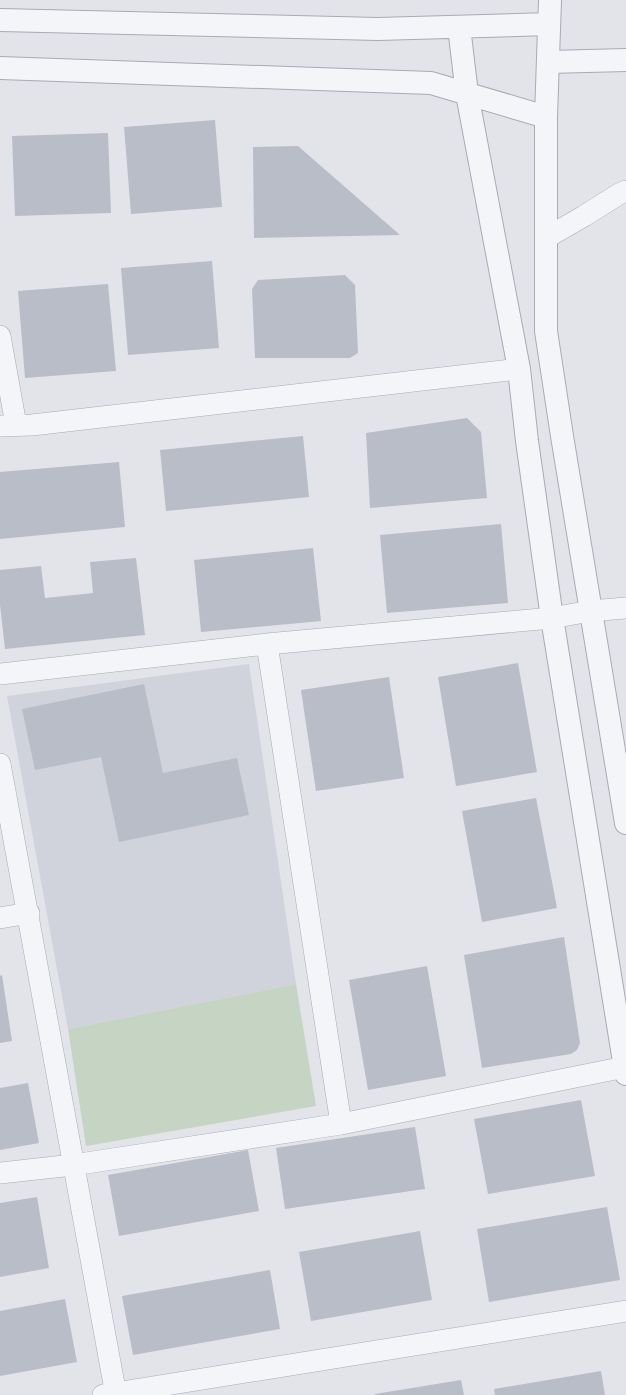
<svg xmlns="http://www.w3.org/2000/svg" width="626" height="1395" viewBox="0 0 626 1395" font-family="'Fira Sans Condensed',sans-serif">
<style>
.built{fill:#d0d3dc}
.green{fill:#c6d4c3}
.building{fill:#b9bdc7}
.lines{fill:none;stroke-linecap:round;stroke-linejoin:round}
.minor-casing{stroke:#a7abb4;stroke-width:22}
.tertiary-casing{stroke:#a7abb4;stroke-width:24}
.minor{stroke:#f4f5f8;stroke-width:21}
.tertiary{stroke:#f4f5f8;stroke-width:22}
</style>
<rect width="100%" height="100%" fill="#e2e4ea"/>
<!-- built -->
<path class="built" d="M249,664L296,984L68,1029L7,696Z"/>
<!-- green -->
<path class="green" d="M296,984L316,1106L86,1146L68,1029Z"/>
<!-- building -->
<path class="building" d="M215,120L222,207L131,214L124,127Z
M108,133L111,213L15,216L12,136Z
M298,146L400,235L254,238L253,147Z
M212,261L219,348L128,355L121,268Z
M345,275L355,285L358,353L350,358H255L252,289L258,280Z
M108,284L116,371L25,378L18,291Z
M467,418L481,432L487,498L370,508L366,433Z
M303,436L309,497L166,511L160,450Z
M119,462L125,527L0,539V472Z
M501,524L508,603L387,613L380,535Z
M313,548L321,621L201,632L194,560Z
M136,558L145,635L5,649L0,605V570L41,566L45,598L93,593L90,562Z
M518,663L537,772L456,786L438,677Z
M389,677L404,778L316,791L301,690Z
M144,684L163,773L237,758L249,815L119,842L101,757L35,770L22,709Z
M536,798L557,908L482,922L462,811Z
M564,937L580,1043L577,1050L571,1054L482,1068L464,955Z
M427,966L446,1076L368,1090L349,980Z
M2,975L12,1041L0,1043V976Z
M28,1083L39,1143L0,1150V1088Z
M581,1100L595,1176L488,1194L474,1119Z
M415,1127L425,1189L285,1209L276,1148Z
M248,1150L259,1211L119,1236L108,1175Z
M37,1197L49,1268L0,1277V1203Z
M607,1207L620,1280L489,1302L477,1229Z
M420,1231L432,1300L311,1321L299,1252Z
M270,1270L280,1329L133,1355L122,1296Z
M65,1299L77,1362L0,1376V1311Z
M601,1371L605,1395H495L494,1389Z
M461,1380L464,1395H375V1394Z"/>
<g class="lines">
<defs>
<path id="minor" d="M546,238L584,216L619,194L626,191
M0,336L16,425
M0,426L32,425L519,369
M267,644L341,1124
M0,674L267,644L552,618L590,611L626,608
M0,764L116,1395
M0,918L29,913
M0,1173L73,1165L341,1124L625,1067
M103,1395L626,1311"/>
<path id="tertiary" d="M550,0L546,117V331L562,436L626,823
M0,20L378,29L549,24
M459,27L467,94L519,369L527,441L552,618L626,1074
M548,62L626,60
M0,68L431,83L546,117"/>
</defs>
<!-- minor casing -->
<use href="#minor" class="minor-casing"/>
<!-- tertiary casing -->
<use href="#tertiary" class="tertiary-casing"/>
<!-- minor -->
<use href="#minor" class="minor"/>
<!-- tertiary -->
<use href="#tertiary" class="tertiary"/>
</g>
</svg>
